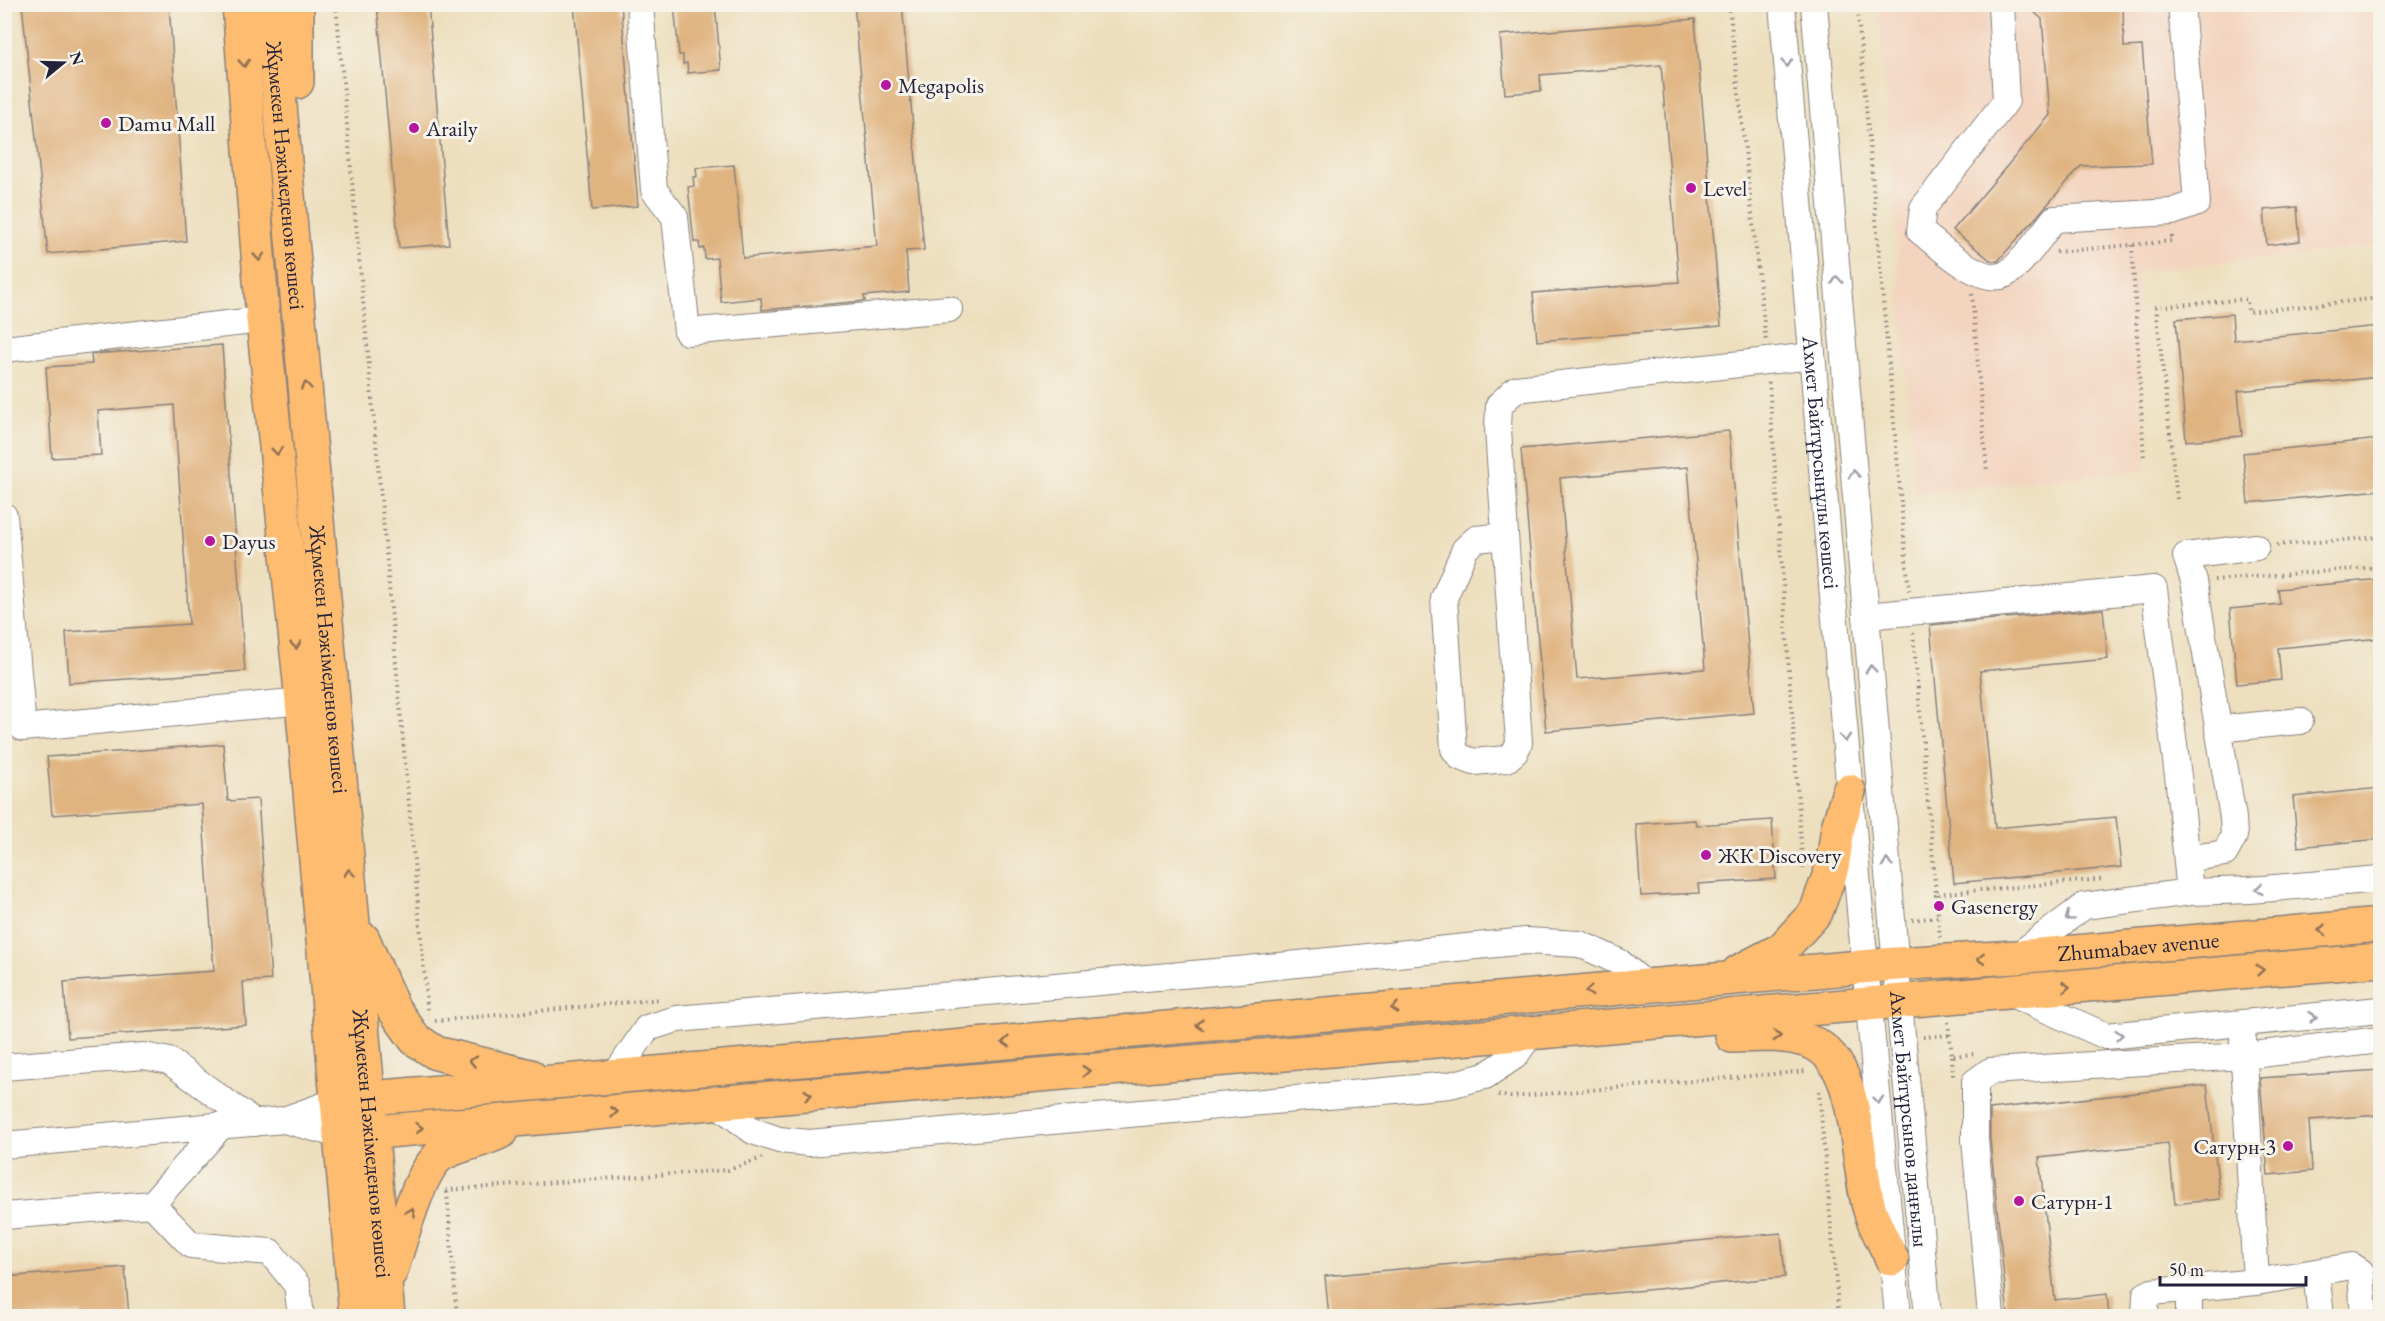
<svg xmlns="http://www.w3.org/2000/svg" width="2385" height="1321" viewBox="0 0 2385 1321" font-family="'EB Garamond',serif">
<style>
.built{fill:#f3d4bf}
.building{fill:#e0b481;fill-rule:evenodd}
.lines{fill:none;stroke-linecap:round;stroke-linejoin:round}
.minor-casing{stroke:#88807c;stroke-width:28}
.major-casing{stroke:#88807c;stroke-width:36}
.path{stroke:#88807c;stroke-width:4;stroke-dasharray:1.5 4.5;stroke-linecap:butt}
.minor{stroke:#fff;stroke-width:26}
.major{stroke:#fdbc6f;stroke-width:33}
.oneway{stroke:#906f55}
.oneway2{stroke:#9c9ca7}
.poi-dot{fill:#b5179e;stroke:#f7f3e8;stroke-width:2}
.labels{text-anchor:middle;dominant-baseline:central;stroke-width:6;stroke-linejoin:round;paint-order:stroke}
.poi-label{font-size:22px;fill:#22223b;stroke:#f7f3e8;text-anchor:start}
.street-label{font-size:22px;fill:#22223b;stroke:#f7f3e8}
</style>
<rect width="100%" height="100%" fill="#f7f3e8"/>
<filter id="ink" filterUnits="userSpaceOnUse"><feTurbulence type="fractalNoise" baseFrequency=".0167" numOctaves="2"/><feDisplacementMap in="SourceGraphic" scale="12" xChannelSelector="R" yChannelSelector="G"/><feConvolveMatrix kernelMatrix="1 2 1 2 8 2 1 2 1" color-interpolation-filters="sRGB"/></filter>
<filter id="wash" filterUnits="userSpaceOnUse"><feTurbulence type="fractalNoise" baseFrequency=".008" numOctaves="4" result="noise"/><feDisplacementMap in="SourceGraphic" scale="24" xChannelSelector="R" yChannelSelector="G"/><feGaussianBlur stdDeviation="1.35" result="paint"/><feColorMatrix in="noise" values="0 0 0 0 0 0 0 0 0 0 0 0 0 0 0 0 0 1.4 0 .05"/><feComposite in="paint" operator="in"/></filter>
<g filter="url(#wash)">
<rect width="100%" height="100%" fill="#eddfbe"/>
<!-- built -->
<path class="built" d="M1879,5H2380V246L2137,272L2146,470L1915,493Z"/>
<g id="blocks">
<!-- building -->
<path class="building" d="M22,4H169L186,241L48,254Z
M377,4H428L449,244L399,248Z
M574,4H621L638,206L592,210Z
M674,4H715L721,70L688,73L687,63L683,64V55H679Z
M854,4H902L924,250L906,251L909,292L864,296L865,301L762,310L761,298L721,302L717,258L705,259L704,248L700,249L699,242H694L688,187L694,186L693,177H697L696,168L734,165L743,258L877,246Z
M2025,4H2123L2124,47L2142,46L2152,164L2081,166L1998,261H1995L1990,260L1953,230L2050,115L2042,19Z
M1695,19L1721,326L1537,341L1533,293L1679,282L1661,65L1540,75L1541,91L1505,94L1500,35Z
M2297,207L2300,241L2267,245L2264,210Z
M2232,314L2234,340L2380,326V377L2238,391L2242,436L2186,441L2176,319Z
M222,345L245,671L69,683L66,632L189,624L174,405L98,411L101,455L52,458L46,367L92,364L91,354Z
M1729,431L1754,713L1546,731L1521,449ZM1688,467L1705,669L1577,679L1560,478Z
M2380,439V490L2248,503L2243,453Z
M2380,579V638L2278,648L2281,680L2237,684L2230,609L2280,604L2278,589Z
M2103,609L2108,659L1980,671L1995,828L2116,817L2121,867L1954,883L1930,625Z
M223,744L228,801L258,799L271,980L243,982L246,1025L68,1038L64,982L214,971L202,804L52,815L47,757Z
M2380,788V839L2298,847L2293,797Z
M1695,820L1696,825L1772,820L1776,879L1698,884L1699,893L1641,896L1636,824Z
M2380,1070V1115L2309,1120L2312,1171L2268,1175L2260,1078Z
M2207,1085L2220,1199L2175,1204L2168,1143L2039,1158L2055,1300L2107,1294L2109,1317H2008L1990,1139V1109Z
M1781,1233L1785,1277L1357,1317H1329L1325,1276Z
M125,1267L129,1317H81V1313L42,1317H4V1277Z"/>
</g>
</g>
<g filter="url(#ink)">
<use href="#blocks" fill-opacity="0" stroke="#88807c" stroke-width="1.5"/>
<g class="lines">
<defs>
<g id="minor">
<path d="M640,4L654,190L675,217L687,332L949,309"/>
<path id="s1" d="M1782,4L1861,922L1898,1316"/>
<path id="s2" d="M1814,4L1899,1002L1928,1316"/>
<path d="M2001,4L2006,101L1923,208L1920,231C1938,245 1980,285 2004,275C2021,267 2042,234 2054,219L2172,212L2197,203L2181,4"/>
<path d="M4,349L263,320"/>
<path d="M4,516L23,728L302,701"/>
<path d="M1505,536L1476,539L1465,549L1444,598L1454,749L1460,757L1474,762L1507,759L1515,752L1519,743L1498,429L1499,405L1516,389L1812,356"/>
<path d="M1866,616L2154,589L2179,784L2190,892"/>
<path d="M2218,729L2300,721"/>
<path d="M2187,859L2225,853L2234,836L2233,818L2194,581L2186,556L2256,547"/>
<path d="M2016,957L2084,906L2190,892L2250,890L2380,879"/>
<path d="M2007,992L2106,1036L2380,1010"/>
<path d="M2243,1040L2256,1282"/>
<path d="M4,1067L144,1056L169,1061L255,1123"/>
<path d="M614,1077L647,1028L677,1019L1238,970L1526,941L1580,944L1619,962L1647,986"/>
<path d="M716,1103L753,1131L779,1140L809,1143L1450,1085L1485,1076L1515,1056L1531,1033"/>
<path d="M284,1120L340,1135"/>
<path d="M4,1145L284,1120L337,1101"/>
<path d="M152,1204L191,1245L270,1252L297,1285L301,1316"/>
<path d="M4,1216L152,1204L221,1126"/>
<path d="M2316,1273L2321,1316"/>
<path d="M2189,1290V1316"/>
<path d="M1991,1316L1975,1140V1082L1990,1071L2244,1056L2380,1040"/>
<path d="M2145,1316L2146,1295L2152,1292L2256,1282L2352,1266L2361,1272L2364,1316"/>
</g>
<g id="major">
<path d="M239,4L263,320L302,701L356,1316"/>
<path id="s3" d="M271,4L388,1316"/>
<path d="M297,4V82"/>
<path d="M363,939L393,1008L415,1039L436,1053L530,1076"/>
<path d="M1738,972L1782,949L1816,912L1832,868L1838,827L1849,791"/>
<path d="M1732,1036C1758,1035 1786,1033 1810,1042C1863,1061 1854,1166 1871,1213C1876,1229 1885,1244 1892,1259"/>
<path id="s4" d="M337,1101L1895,964L2016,957L2380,925"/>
<path d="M340,1135L2380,960"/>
<path d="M391,1271C399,1245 420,1167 442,1154C460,1144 484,1141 502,1131"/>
</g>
</defs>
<!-- minor casing -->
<use href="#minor" class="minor-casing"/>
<!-- major casing -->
<use href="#major" class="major-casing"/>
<!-- path -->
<path class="path" d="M336,4L428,1014
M1729,4L1766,342
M1857,4L1909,593
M2202,8L2243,4
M2132,245L2144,459
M2056,252L2172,241V234
M1972,294L1987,473
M1769,382L1803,871
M2177,499L2156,307L2247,299L2248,312L2380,298
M2277,545L2380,537
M2214,580L2380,567
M1913,633L1936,894L2105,879
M1936,894L1940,937
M1912,920L1938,917
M435,1021L661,999
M1948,1022L1952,1056L1976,1054
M1923,1037L1949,1035
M1952,1056L1953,1076
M1819,1091L1839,1316
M1498,1095L1511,1097L1807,1071
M446,1190L728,1170L762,1158
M447,1192L457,1316"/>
<!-- minor -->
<use href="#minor" class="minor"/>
<!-- major -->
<use href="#major" class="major"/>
</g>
<!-- one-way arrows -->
<defs><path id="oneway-chevron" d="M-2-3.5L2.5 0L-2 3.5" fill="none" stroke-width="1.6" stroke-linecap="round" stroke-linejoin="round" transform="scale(1.5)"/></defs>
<g class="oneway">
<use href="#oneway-chevron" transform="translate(244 63) rotate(86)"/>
<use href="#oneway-chevron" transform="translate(259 257) rotate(86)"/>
<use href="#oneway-chevron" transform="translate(306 386) rotate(-95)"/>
<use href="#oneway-chevron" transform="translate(277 451) rotate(84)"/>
<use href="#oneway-chevron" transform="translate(296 645) rotate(84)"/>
<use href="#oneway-chevron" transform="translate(349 873) rotate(-95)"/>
<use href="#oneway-chevron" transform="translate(2322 930) rotate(175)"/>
<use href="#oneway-chevron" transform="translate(1981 959) rotate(177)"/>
<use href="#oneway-chevron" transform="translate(2260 970) rotate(-5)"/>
<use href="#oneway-chevron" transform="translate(2066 987) rotate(-5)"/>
<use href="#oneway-chevron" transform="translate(1589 991) rotate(175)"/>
<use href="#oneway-chevron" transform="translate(1395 1008) rotate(175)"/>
<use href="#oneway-chevron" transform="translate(1200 1025) rotate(175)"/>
<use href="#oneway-chevron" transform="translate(1777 1036) rotate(4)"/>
<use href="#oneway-chevron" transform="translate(1006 1042) rotate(175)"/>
<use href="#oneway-chevron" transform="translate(473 1061) rotate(-167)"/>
<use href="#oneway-chevron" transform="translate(1086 1071) rotate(-5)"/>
<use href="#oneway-chevron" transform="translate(808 1095) rotate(-5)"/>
<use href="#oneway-chevron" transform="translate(614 1112) rotate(-5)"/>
<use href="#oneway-chevron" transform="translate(419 1128) rotate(-5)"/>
<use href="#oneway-chevron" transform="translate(411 1212) rotate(-68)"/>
</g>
<g class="oneway2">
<use href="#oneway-chevron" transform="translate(1787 63) rotate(85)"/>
<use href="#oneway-chevron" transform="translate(1837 280) rotate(-95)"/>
<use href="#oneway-chevron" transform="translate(1854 474) rotate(-95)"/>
<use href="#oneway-chevron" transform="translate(1871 669) rotate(-95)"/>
<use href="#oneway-chevron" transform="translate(1845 738) rotate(85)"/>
<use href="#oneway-chevron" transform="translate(1887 863) rotate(-95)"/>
<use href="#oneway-chevron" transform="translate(2259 889) rotate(175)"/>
<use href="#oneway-chevron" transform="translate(2069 917) rotate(143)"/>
<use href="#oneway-chevron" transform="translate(2313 1017) rotate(-6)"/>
<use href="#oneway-chevron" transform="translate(2119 1035) rotate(-5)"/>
<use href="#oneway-chevron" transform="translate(1878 1100) rotate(85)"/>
</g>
</g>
<!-- markers -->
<g class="poi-dot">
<circle cx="886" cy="85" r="6"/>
<circle cx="106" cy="123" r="6"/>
<circle cx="414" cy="128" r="6"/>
<circle cx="1691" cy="188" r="6"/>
<circle cx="210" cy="541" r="6"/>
<circle cx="1706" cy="855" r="6"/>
<circle cx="1939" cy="906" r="6"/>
<circle cx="2288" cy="1146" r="6"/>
<circle cx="2019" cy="1201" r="6"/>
</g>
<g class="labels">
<!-- poi labels -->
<g class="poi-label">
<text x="898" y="85">Megapolis</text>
<text x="118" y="123">Damu Mall</text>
<text x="426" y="128">Araily</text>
<text x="1703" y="188">Level</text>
<text x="222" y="541">Dayus</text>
<text x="1718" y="855">ЖК Discovery</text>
<text x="1951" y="906">Gasenergy</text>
<text x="2276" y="1146" text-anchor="end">Сатурн-3</text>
<text x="2031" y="1201">Сатурн-1</text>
</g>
<!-- street labels -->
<g class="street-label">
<text stroke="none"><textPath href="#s3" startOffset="172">Жұмекен Нәжімеденов көшесі</textPath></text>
<text stroke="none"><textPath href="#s1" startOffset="460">Ахмет Байтұрсынұлы көшесі</textPath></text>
<text stroke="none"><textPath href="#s3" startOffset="658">Жұмекен Нәжімеденов көшесі</textPath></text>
<text stroke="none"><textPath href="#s4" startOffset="1808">Zhumabaev avenue</textPath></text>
<text stroke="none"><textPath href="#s2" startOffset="1119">Ахмет Байтұрсынов даңғылы</textPath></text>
<text stroke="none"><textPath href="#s3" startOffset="1144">Жұмекен Нәжімеденов көшесі</textPath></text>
</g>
</g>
<!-- margin -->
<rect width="2385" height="1321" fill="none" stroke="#f7f3e8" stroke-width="24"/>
<!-- north arrow -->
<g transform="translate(63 63) rotate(71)" stroke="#f7f3e8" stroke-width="4.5" paint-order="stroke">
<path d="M0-4.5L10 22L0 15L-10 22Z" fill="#22223b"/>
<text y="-9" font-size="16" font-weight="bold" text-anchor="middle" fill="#22223b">N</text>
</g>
<!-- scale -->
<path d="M2160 1276v9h146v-9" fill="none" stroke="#22223b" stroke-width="3"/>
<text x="2169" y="1276" font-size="18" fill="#22223b" stroke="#f7f3e8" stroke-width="4.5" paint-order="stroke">50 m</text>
</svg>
